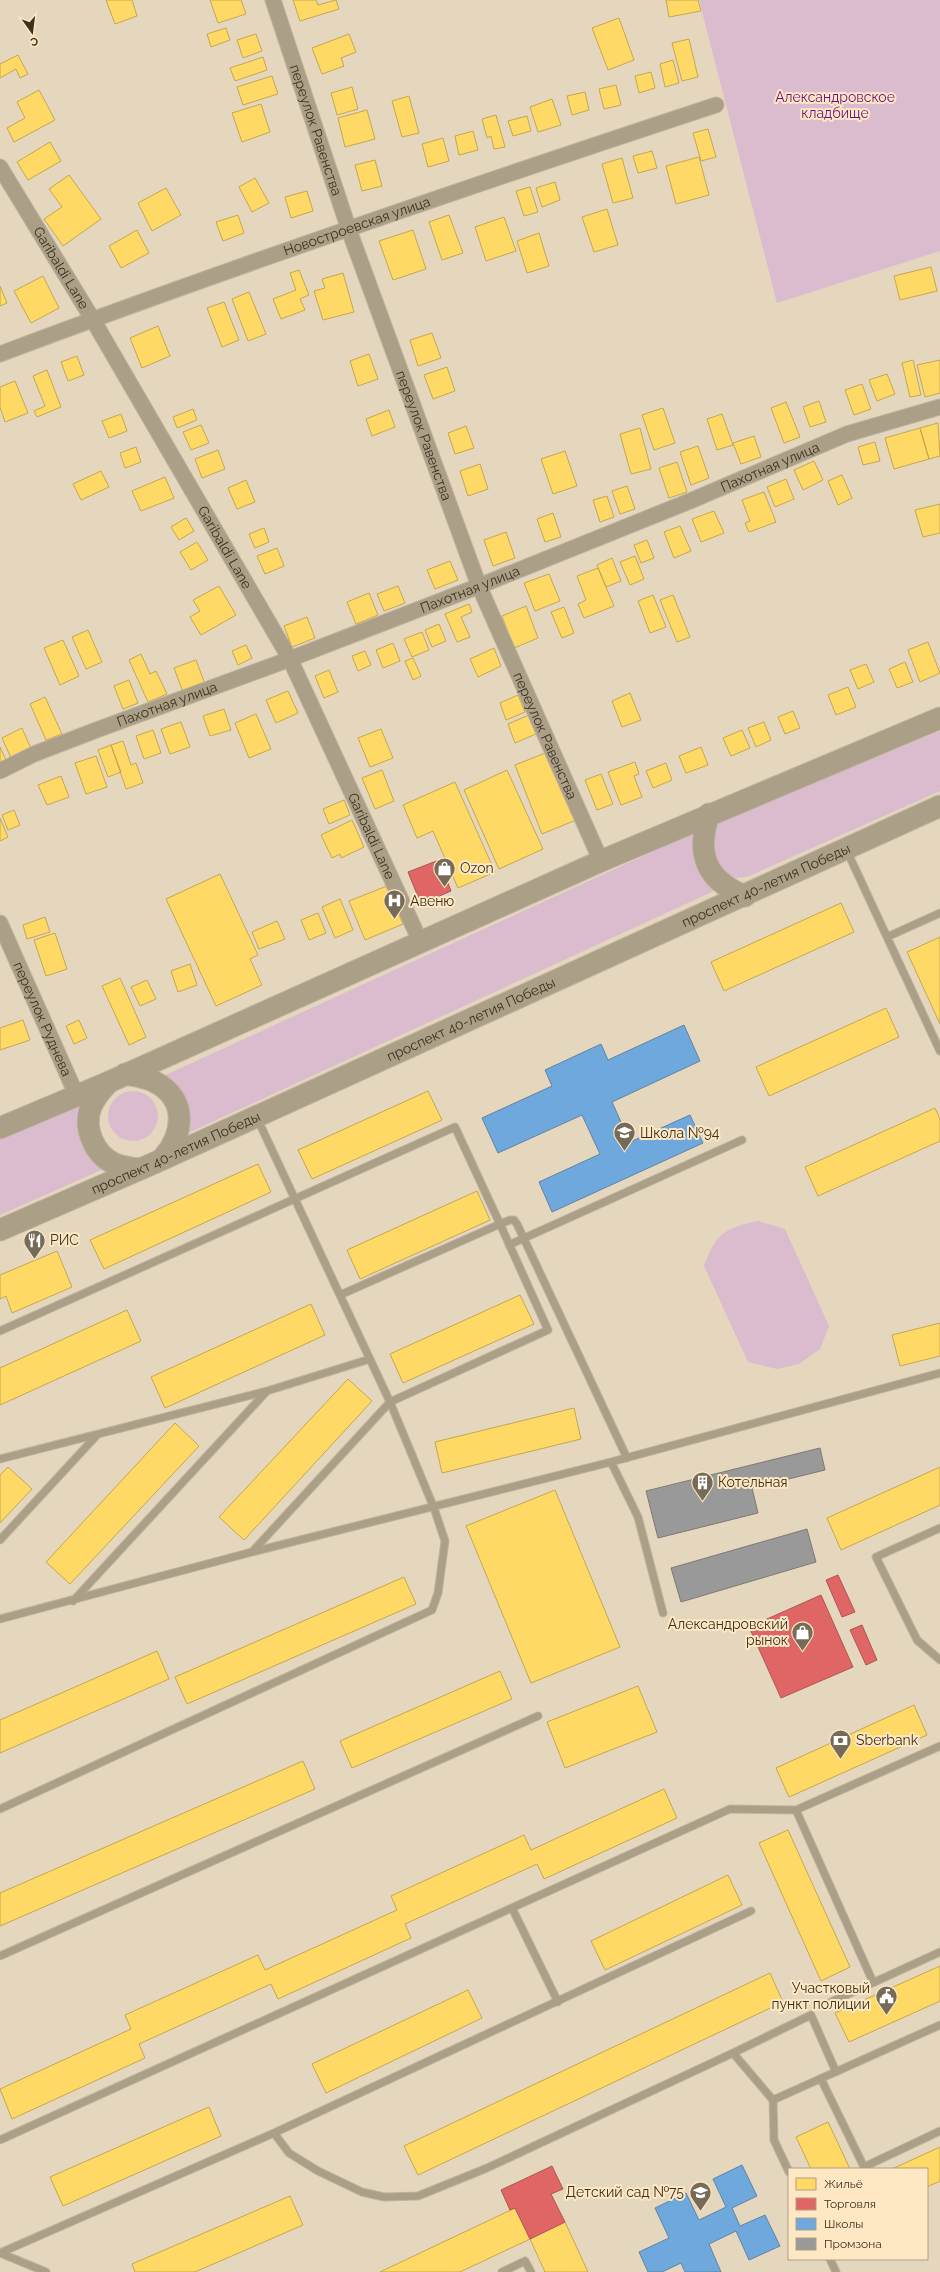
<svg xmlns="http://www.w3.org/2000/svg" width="940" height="2272" viewBox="0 0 940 2272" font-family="Raleway,sans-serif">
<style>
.green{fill:#dbbccf}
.homes{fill:#ffd966;stroke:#c4a751}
.shops{fill:#e06666;stroke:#ae5651}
.schools{fill:#6fa8dc;stroke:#5f84a3}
.industry{fill:#999;stroke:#7d7a74}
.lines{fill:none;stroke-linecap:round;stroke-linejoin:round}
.service-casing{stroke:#c0b4a1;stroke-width:9}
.minor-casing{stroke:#c0b4a1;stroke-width:17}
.secondary-casing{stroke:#c0b4a1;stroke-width:23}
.service{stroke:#ab9f87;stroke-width:7}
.minor{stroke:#ab9f87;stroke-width:15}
.secondary{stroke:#ab9f88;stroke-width:21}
.labels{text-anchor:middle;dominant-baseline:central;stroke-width:4;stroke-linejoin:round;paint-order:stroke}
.park-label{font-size:14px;fill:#6c0f7e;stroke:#fee8c4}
.street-label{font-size:14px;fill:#3b311f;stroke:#fee8c4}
.poi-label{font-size:14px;fill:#3b311f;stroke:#fee8c4;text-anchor:start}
</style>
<rect width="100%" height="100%" fill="#e5d6be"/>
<!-- green -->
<path class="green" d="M699,0H940V251L777,303Z
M940,731V791L747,877L732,878L720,872L709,835L714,824Z
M698,831C688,859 695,871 714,891L186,1134L161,1077Z
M108 1116a25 25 0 1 1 50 0a25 25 0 1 1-50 0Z
M82,1103C76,1134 80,1151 108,1167L0,1215V1140Z
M758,1221L785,1229L829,1326L820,1349L799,1364L777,1369L748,1362L704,1266C716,1233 725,1228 758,1221Z"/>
<!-- homes -->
<path class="homes" d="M106,0H132L137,16L115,24Z
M210,0H241L246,14L218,23Z
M293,0H316L318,5L336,0L339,9L300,21Z
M666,0H698L701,11L669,17Z
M619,18L634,60L608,70L592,28Z
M226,28L230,40L211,47L207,34Z
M256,34L262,51L243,58L237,40Z
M349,34L356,52L341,58L344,66L322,74L312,48Z
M689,39L698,77L682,81L672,43Z
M18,55L28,74L20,78L16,69L0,78V64Z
M263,57L267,70L235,81L230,68Z
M673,60L679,83L665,87L660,64Z
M651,72L655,88L639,93L635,76Z
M272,76L278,94L243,105L237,87Z
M616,85L621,105L604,109L599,89Z
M352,87L358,109L337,115L331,93Z
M39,90L55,120L14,142L7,128L25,118L17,102Z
M585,92L589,110L572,115L567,96Z
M409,96L419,133L402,137L392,101Z
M552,99L561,125L538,132L530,107Z
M261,104L270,132L242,142L232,113Z
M367,110L375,139L345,147L338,118Z
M496,115L505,147L494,149L491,136L487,138L482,119Z
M527,116L531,131L513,136L508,121Z
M708,129L716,157L701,161L693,133Z
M473,131L478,150L459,155L455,136Z
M443,138L449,161L428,167L422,144Z
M50,142L61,161L28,180L17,162Z
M652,151L657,168L638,173L633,156Z
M699,157L709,195L676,204L666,166Z
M622,158L633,198L613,203L602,164Z
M375,160L382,186L362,191L355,165Z
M69,175L101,219L63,246L44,219L62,207L49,189Z
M255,178L269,203L252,212L239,187Z
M555,182L560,200L542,207L536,188Z
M530,187L538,212L524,216L516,191Z
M166,188L181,215L152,231L138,203Z
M307,191L313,211L291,218L285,197Z
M607,209L618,245L594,252L582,217Z
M238,215L244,233L223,241L216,222Z
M449,215L463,253L442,260L429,222Z
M504,217L516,251L486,261L475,227Z
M137,230L149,253L121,268L109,246Z
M413,230L426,269L393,280L379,241Z
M539,233L549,266L527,273L517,241Z
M931,267L937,291L900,300L894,276Z
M299,270L309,295L300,299L305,310L281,319L273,299L296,290L290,273Z
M343,273L354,312L323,320L314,291L325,288L322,279Z
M43,276L59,308L31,323L14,291Z
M0,286L7,303L0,306Z
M249,292L266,334L248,341L232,299Z
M224,302L239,340L222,347L207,308Z
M158,326L170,356L142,368L130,338Z
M432,333L441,358L418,366L410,340Z
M369,354L378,379L358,386L350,361Z
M77,356L84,375L68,381L61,362Z
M913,360L921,395L910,397L902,363Z
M940,360V393L925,397L917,365Z
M447,367L455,391L433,399L424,375Z
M47,370L61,407L37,417L34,411L45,406L33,376Z
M887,374L895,394L877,401L869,380Z
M15,381L28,413L5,422L0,407V387Z
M862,384L871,409L854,415L845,390Z
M819,401L826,422L810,427L803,407Z
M786,402L800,437L784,443L771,408Z
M663,408L675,443L654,450L642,415Z
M193,409L197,420L177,428L173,417Z
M389,410L395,427L372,436L366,419Z
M121,414L127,431L109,438L102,421Z
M722,414L733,445L717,450L707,419Z
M938,423L940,456L929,459L920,428Z
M201,425L209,443L191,450L183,432Z
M466,426L474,448L455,454L448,433Z
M640,428L651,469L631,474L620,434Z
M920,428L929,459L894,469L885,438Z
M754,436L761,457L741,464L733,443Z
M875,442L880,461L863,465L858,447Z
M698,446L709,478L691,485L680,452Z
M136,447L141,462L125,468L120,453Z
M218,450L225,469L202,478L195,459Z
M565,451L577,486L553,494L541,459Z
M814,461L823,480L803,490L794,470Z
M677,462L687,492L669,498L659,468Z
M480,464L488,489L468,496L460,471Z
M101,471L109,487L81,500L73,484Z
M842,475L852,498L838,505L828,481Z
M165,477L174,498L141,511L132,491Z
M786,479L794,499L775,507L767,487Z
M246,480L255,502L237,509L228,488Z
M627,486L635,509L620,514L612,491Z
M764,492L776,522L749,532L745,523L750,521L742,500Z
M607,496L614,517L600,522L593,500Z
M940,504V533L923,537L915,510Z
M714,511L724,533L701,542L692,519Z
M553,513L561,537L545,542L537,519Z
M186,518L194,531L179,540L171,527Z
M680,526L691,551L674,558L664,532Z
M264,528L269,542L255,548L249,534Z
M506,532L515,558L493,566L484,540Z
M647,540L654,558L641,563L634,545Z
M197,542L208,560L191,570L180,552Z
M277,548L284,566L265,574L257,556Z
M635,556L644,579L630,585L620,562Z
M612,558L621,581L606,587L597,565Z
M450,561L458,580L435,589L427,570Z
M598,568L614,606L584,618L578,604L586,600L577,576Z
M549,574L560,601L535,611L524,583Z
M219,586L236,615L201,635L190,617L200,611L193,600Z
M398,586L405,603L384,611L377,594Z
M369,593L378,615L356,624L347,602Z
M653,595L666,627L650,633L638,601Z
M673,595L690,637L677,642L660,600Z
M469,604L472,612L461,617L470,637L457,642L445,614Z
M526,606L538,638L514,648L502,616Z
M564,607L574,633L562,638L551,612Z
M307,617L315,638L292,647L284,626Z
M439,624L446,641L432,647L425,630Z
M88,630L102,662L86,669L72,637Z
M422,632L429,650L412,657L404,639Z
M63,640L79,676L60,685L44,648Z
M928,642L940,673L920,682L908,650Z
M393,643L400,661L383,668L376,650Z
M246,645L252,658L238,665L232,651Z
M494,648L501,666L478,677L470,659Z
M365,651L371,665L358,671L352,656Z
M141,654L150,674L156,671L167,694L148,702L129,660Z
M413,658L421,676L413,680L405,661Z
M196,660L205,684L183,692L174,668Z
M905,662L913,682L897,688L889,669Z
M866,664L874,682L858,689L850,670Z
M329,670L338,692L324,698L315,676Z
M129,680L138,703L123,709L114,686Z
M848,687L856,707L836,715L828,695Z
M288,691L298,713L276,723L266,700Z
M630,693L641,720L622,727L612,701Z
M518,695L525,712L506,720L500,703Z
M45,697L62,734L46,740L30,704Z
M224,709L231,730L210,736L203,716Z
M793,711L800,728L785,734L778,717Z
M256,714L271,749L249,758L235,723Z
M529,715L536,734L515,743L508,724Z
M181,722L190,747L170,754L161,729Z
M764,722L771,740L756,747L748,728Z
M22,728L32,751L12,760L2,738Z
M381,729L393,758L370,767L358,738Z
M153,730L161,753L144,759L136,736Z
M742,730L750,748L731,756L723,738Z
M123,741L131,765L136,763L143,783L126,789L111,745Z
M111,745L121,772L108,777L98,750Z
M0,747L6,760L0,762Z
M701,747L708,765L686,773L679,756Z
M548,752L576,820L542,834L515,765Z
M96,756L107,787L86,794L75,763Z
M635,762L639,774L634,776L642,797L621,805L608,772Z
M666,763L672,780L653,788L646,771Z
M382,770L394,801L375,809L362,778Z
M507,770L543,849L499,869L464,790Z
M601,774L613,804L597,810L585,780Z
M61,776L69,797L47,805L38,785Z
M455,782L495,872L458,888L433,831L417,838L403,805Z
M344,800L350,815L329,824L323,809Z
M14,810L20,825L8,830L2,815Z
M0,818L8,837L0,841Z
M352,820L364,847L341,858L340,854L332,858L321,835Z
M220,874L258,955L250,959L262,985L216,1006L166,899Z
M387,886L403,924L365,940L349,901Z
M340,899L353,930L335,938L322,907Z
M841,903L854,932L724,991L711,962Z
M318,913L326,933L309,940L301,920Z
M45,917L50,932L27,939L23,925Z
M277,921L285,939L259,949L252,932Z
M55,933L67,969L46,976L34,940Z
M940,937V1024L907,952Z
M190,964L197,985L178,992L171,971Z
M120,978L146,1037L129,1045L102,986Z
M147,980L156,999L140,1006L131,987Z
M886,1008L899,1037L769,1096L756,1067Z
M23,1020L30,1040L0,1050V1028Z
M79,1020L87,1038L74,1044L66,1026Z
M428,1091L442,1120L312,1179L298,1150Z
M935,1108L940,1119V1141L818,1196L805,1167Z
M258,1164L271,1192L104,1269L90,1240Z
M477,1191L490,1220L360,1279L347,1250Z
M57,1251L72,1287L12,1313L6,1296L0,1299V1275Z
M520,1295L534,1324L403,1383L390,1354Z
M311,1304L325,1335L165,1408L151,1377Z
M127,1310L141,1341L0,1405V1368Z
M940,1323V1356L900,1366L892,1335Z
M348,1379L372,1401L244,1540L219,1517Z
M574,1408L581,1439L442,1473L435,1442Z
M175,1423L199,1446L70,1584L46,1562Z
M8,1467L32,1489L0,1523V1475Z
M940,1467V1505L841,1550L827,1518Z
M555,1490L620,1647L531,1683L466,1526Z
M404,1577L416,1604L187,1704L175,1677Z
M157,1651L169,1679L0,1753V1720Z
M500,1671L512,1699L352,1768L340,1741Z
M638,1686L657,1732L565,1768L547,1722Z
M914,1705L927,1735L789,1797L776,1768Z
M303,1761L315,1789L0,1926V1893Z
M664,1789L677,1818L544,1879L537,1864L405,1924L411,1938L278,1999L271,1984L139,2044L145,2058L12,2119L0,2089L131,2029L125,2015L258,1955L265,1970L397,1910L391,1896L524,1835L531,1850Z
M788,1830L850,1967L821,1981L759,1843Z
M728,1875L742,1905L605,1970L591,1941Z
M940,1966V2001L849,2042L835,2013Z
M770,1973L783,2002L418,2175L404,2146Z
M468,1990L482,2018L326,2093L312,2064Z
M209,2107L221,2136L63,2206L50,2177Z
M828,2122L850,2169H811L796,2137Z
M940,2147V2181L927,2187V2169H892Z
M290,2196L303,2225L195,2272H135L132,2264Z
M515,2208L530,2239L460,2272H380Z
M565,2222L588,2272H545L530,2239Z"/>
<!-- shops -->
<path class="shops" d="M439,860L451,891L421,904L408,872Z
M838,1575L855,1612L842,1617L826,1580Z
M821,1595L853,1667L781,1698L749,1627Z
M862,1625L877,1660L866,1665L850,1630Z
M552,2166L563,2189L551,2194L565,2222L530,2239L515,2208L510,2210L501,2190Z"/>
<!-- schools -->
<path class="schools" d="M684,1025L700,1061L612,1102L630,1142L690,1115L703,1143L552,1212L539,1182L600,1154L582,1115L498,1153L482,1118L552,1086L545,1070L601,1044L608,1060Z
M742,2165L757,2196L732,2208L740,2226L765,2215L780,2246L749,2260L736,2231L709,2244L721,2272H685L681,2263L662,2272H648L639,2252L669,2238L655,2208L686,2193L699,2220L726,2207L713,2179Z"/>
<!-- industry -->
<path class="industry" d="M820,1448L825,1470L752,1488L758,1513L658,1538L646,1491Z
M807,1529L816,1562L681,1602L671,1568Z"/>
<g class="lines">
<defs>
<path id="service" d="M847,851L940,1051
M887,937L940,913
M509,1245L742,1140
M0,1331L455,1127L500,1224L510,1220H514L517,1224L627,1458
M0,1459L267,1391L370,1359
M611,1462L638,1517L663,1613
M940,1528L876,1557L917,1640L940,1660
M0,1540L97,1435
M252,1552L390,1402L548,1330L500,1224L340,1295
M73,1601L267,1391
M0,1619L252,1552L611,1462L940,1373
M0,1809L432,1610L438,1593L445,1541L434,1508L390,1402L257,1118
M796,1810L873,1982
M512,1908L558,2002
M0,1956L538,1716
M831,2002L940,1952
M733,2053L811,2015L836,2072
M821,2079L864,2167L940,2131
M773,2100L774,2140L789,2172
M274,2133L289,2153L318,2171L362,2192L384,2197L418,2196L487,2168L733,2053L773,2100L940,2025
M0,2140L730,1809L796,1810L940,1746
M0,2253L274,2133L751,1911
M0,2253L46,2272
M830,2259L836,2272
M502,2272L525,2261L531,2272"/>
<g id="minor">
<path id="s1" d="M273,0L349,230L479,586L601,861"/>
<path id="s2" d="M0,167L93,320L290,659L421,943"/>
<path id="s3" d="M0,354C237,265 476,184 716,105"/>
<path id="s4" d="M0,771L34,754L99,729L290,659L479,586L690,501L847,434L940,407"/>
<path id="s5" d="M0,923L76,1094"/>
</g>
<g id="secondary">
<path d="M709,814C696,853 705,880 745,896"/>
<path d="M125,1074C135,1076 146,1077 155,1082C188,1099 184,1134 163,1158"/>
<path d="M109,1082C102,1089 95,1097 91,1107C83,1128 94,1155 115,1164C123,1167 131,1168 139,1169"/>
<path d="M0,1128L109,1082L601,861L940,718"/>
<path id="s6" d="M0,1230L152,1164L940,806"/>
</g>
</defs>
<!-- service casing -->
<use href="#service" class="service-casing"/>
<!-- minor casing -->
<use href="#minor" class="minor-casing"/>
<!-- secondary casing -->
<use href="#secondary" class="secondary-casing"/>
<!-- service -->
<use href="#service" class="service"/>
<!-- minor -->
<use href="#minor" class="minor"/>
<!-- secondary -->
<use href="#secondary" class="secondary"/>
</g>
<!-- icons -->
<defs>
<symbol id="shop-pin" viewBox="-11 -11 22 30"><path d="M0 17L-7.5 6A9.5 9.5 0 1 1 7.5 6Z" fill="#766b57" stroke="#fee8c4"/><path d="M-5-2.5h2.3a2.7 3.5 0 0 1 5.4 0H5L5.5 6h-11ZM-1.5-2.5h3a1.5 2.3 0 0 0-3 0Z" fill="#fff"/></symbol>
<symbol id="hospital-pin" viewBox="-11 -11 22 30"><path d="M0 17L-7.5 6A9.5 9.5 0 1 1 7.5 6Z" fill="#766b57" stroke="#fee8c4"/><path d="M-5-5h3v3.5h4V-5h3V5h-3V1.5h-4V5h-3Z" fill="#fff"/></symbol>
<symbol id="school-pin" viewBox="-11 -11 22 30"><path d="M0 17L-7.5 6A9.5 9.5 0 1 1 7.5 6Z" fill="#766b57" stroke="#fee8c4"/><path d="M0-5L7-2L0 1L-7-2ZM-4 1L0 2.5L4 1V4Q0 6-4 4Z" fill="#fff"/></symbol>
<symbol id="restaurant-pin" viewBox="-11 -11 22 30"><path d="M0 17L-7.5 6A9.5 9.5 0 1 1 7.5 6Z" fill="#766b57" stroke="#fee8c4"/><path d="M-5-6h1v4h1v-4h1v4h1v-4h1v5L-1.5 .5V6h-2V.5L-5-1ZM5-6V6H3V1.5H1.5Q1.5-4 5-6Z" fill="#fff"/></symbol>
<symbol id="building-pin" viewBox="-11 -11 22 30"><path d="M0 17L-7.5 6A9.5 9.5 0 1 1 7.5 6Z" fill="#766b57" stroke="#fee8c4"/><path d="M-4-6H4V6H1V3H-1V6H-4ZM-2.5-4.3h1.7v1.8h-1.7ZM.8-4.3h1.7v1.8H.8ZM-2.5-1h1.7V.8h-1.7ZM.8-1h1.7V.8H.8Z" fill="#fff"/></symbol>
<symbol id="bank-pin" viewBox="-11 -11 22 30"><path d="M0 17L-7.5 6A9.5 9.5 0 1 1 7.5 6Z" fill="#766b57" stroke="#fee8c4"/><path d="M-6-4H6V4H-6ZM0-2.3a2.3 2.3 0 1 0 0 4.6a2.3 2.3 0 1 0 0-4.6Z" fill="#fff"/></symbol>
<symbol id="civic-pin" viewBox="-11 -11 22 30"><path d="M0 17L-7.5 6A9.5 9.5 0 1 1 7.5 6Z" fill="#766b57" stroke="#fee8c4"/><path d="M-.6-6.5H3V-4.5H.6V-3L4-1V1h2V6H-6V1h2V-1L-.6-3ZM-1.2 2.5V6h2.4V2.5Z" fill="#fff"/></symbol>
</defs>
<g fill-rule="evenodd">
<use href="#shop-pin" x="432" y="856" width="25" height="34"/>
<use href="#hospital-pin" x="382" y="888" width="25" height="34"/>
<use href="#school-pin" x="612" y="1120" width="25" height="34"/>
<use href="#restaurant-pin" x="22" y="1228" width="25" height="34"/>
<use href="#building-pin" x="690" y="1470" width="25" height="34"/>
<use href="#shop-pin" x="790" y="1620" width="25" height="34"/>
<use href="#bank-pin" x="828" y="1728" width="25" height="34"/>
<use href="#civic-pin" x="874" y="1984" width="25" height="34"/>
<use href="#school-pin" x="688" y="2180" width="25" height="34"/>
</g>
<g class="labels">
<!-- park labels -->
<g class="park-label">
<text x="835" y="97">Александровское<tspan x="835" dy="16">кладбище</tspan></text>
</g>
<!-- street labels -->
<g class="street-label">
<text stroke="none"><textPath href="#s1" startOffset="137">переулок Равенства</textPath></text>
<text stroke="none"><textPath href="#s3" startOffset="379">Новостроевская улица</textPath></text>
<text stroke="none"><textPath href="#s2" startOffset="118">Garibaldi Lane</textPath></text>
<text stroke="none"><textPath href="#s1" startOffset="461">переулок Равенства</textPath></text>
<text stroke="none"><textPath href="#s4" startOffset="828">Пахотная улица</textPath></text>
<text stroke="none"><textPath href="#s2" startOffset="442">Garibaldi Lane</textPath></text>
<text stroke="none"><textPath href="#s4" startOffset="504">Пахотная улица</textPath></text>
<text stroke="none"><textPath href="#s4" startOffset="180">Пахотная улица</textPath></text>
<text stroke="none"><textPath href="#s1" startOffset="785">переулок Равенства</textPath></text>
<text stroke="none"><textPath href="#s2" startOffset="766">Garibaldi Lane</textPath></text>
<text stroke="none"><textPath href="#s6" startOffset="840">проспект 40-летия Победы</textPath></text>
<text stroke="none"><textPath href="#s5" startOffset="105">переулок Руднева</textPath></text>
<text stroke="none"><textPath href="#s6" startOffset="516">проспект 40-летия Победы</textPath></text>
<text stroke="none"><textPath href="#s6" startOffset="192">проспект 40-летия Победы</textPath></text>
</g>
<!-- poi labels -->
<g class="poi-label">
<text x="460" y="868">Ozon</text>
<text x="410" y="901">Авеню</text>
<text x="640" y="1133">Школа №94</text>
<text x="50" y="1240">РИС</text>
<text x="718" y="1482">Котельная</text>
<text x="788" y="1624" text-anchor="end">Александровский<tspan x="788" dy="16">рынок</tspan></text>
<text x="856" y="1740">Sberbank</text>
<text x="870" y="1988" text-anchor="end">Участковый<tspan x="870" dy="16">пункт полиции</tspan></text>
<text x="684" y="2192" text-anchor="end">Детский сад №75</text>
</g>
</g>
<!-- legend -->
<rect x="788" y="2168" width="140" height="92" fill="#fee8c4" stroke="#b09f82"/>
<rect x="796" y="2178" width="20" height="12" fill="#ffd966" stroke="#b09f82"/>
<text x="824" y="2188" font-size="12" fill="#3b311f">Жильё</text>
<rect x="796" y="2198" width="20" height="12" fill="#e06666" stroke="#b09f82"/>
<text x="824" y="2208" font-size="12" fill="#3b311f">Торговля</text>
<rect x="796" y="2218" width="20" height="12" fill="#6fa8dc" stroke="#b09f82"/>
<text x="824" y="2228" font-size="12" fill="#3b311f">Школы</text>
<rect x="796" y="2238" width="20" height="12" fill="#999999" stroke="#b09f82"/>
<text x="824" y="2248" font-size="12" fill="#3b311f">Промзона</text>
<!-- north arrow -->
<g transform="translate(32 32) rotate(166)" stroke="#fee8c4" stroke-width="3" paint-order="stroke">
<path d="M0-3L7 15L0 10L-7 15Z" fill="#3b311f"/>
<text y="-6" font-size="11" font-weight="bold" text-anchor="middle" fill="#3b311f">С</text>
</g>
</svg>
